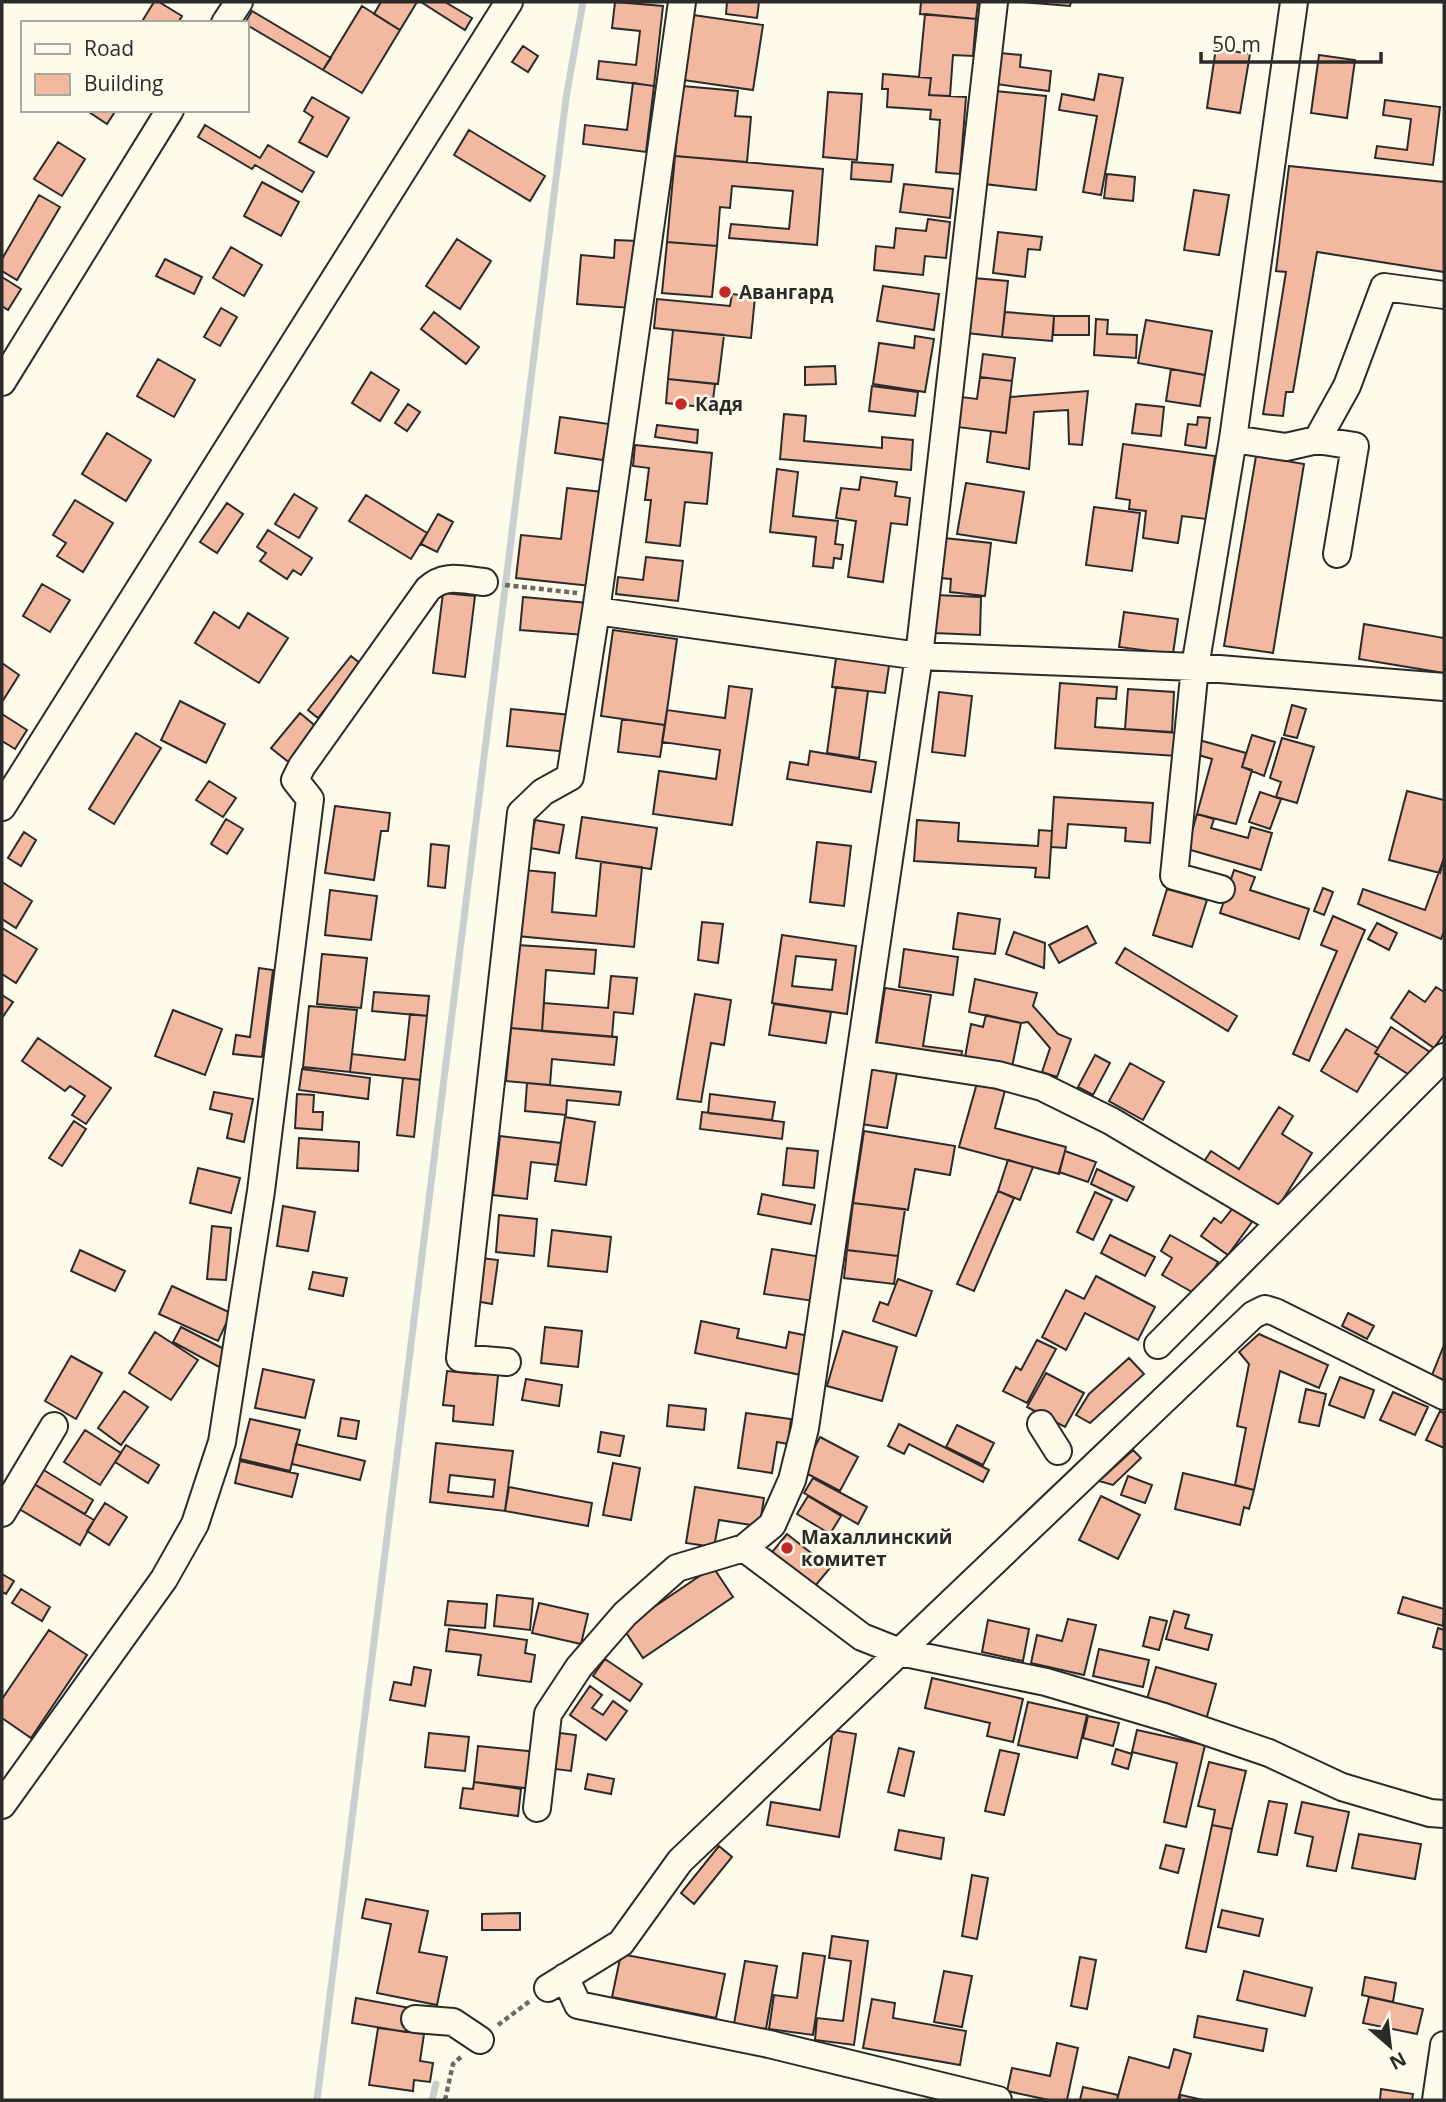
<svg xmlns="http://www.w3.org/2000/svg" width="1446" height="2102" viewBox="0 0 1446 2102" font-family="'Open Sans',sans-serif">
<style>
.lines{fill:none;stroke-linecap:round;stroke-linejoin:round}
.stream{stroke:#c7d0d0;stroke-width:7}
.building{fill:#f2b8a0;stroke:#2b2b2b;stroke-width:2;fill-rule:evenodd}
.minor-casing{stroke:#2b2b2b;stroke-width:30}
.path{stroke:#6a6964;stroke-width:4.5;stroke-dasharray:5 3.5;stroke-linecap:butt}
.minor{stroke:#fdfbea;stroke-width:26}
.poi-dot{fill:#c62828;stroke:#fdfbea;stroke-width:2.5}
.labels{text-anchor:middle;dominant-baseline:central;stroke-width:5;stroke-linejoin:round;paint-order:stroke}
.poi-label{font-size:19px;font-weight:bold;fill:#2b2b2b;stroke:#fdfbea;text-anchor:start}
</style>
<rect width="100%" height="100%" fill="#fdfbea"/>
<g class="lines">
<!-- stream -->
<path class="stream" d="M317,2100L566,98L583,2
M432,2100L436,2084"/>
</g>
<!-- building -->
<path class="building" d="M154,2H159L182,16L178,23H141Z
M381,2H417L400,30L374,14Z
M421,2H445L472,18L465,30Z
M615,2L663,6L654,86L597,79L599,61L636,65L640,31L612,28Z
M727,2H759L757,18L726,14Z
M921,2H978L976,19L920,14Z
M1021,2H1071L1070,6Z
M362,6L400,30L362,93L323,70Z
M252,11L331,58L323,70L247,25L245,23Z
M925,14L976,19L973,56L953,55L950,96L929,95L931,78L919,77Z
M693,15L763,25L753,90L683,80Z
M523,46L538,56L528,72L512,62Z
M1216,48L1250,54L1240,113L1207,108Z
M1000,53L1021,55L1020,67L1051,71L1049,91L996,84Z
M1319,55L1355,60L1347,118L1311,113Z
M883,74L931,78L929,95L966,97L960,174L936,172L940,120L930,119L931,110L887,107L888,89H882Z
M1099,74L1123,78L1101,195L1083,192L1097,116L1059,110L1062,94L1094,100Z
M633,83L654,86L646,152L583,144L585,125L627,130Z
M682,86L738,91L735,116L751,117L747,162L675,156Z
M995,91L1046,96L1036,190L985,184Z
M828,92L862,94L857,160L823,157Z
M312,97L349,118L327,157L299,142L313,117L304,111Z
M1385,100L1440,107L1433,165L1375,158L1377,146L1407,150L1411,119L1383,115Z
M86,110H116L107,124Z
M205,125L260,158L268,145L314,172L302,192L255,165L252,169L198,137Z
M469,130L545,176L530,201L454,155Z
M58,142L85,159L62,196L34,179Z
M675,156L823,169L817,245L729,238L731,224L789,229L793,191L732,186L730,208L720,207L717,246L667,242Z
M852,162L893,165L891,182L851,179Z
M1289,166L1444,182V272L1317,252L1293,392H1286L1283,416L1263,414L1286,272L1276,271Z
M1107,174L1135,177L1133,201L1104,198Z
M262,182L299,202L281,236L244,216Z
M904,184L953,189L950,218L900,212Z
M1194,190L1229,195L1219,255L1184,250Z
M39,195L60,207L17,280L2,271V259Z
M928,219L950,222L946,258L925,256L923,275L874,270L876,246L894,248L896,228L926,231Z
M998,232L1042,237L1040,250L1028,249L1025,277L993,273Z
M457,239L491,261L460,309L426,286Z
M615,240L637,241L632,308L577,304L581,255L614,258Z
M667,242L717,246L712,297L662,293Z
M231,247L262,265L244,296L213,278Z
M165,259L202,277L194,294L156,276Z
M2,277L21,289L8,310L2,306Z
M973,278L1008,281L1002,337L967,333Z
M883,286L939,294L934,330L877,321Z
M732,294L755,297L751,338L654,328L657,299L730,306Z
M221,308L237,317L220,346L204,337Z
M434,312L479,347L466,364L421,329Z
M1005,312L1054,316L1052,341L1002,337Z
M1054,316H1089V335H1053Z
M1096,319L1108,320L1107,334L1137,335L1136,358L1094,355Z
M1146,320L1212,331L1205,375L1138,363Z
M673,330L724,335L718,384L668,379Z
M915,336L934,339L925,392L873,384L879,343L914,348Z
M983,354L1015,358L1012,381L980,377Z
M158,359L195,380L174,417L137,396Z
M835,366L836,384L805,385V367Z
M1171,369L1205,375L1200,406L1166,401Z
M371,372L399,390L380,421L352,403Z
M980,377L1012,381L1006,433L957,427L961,397L977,399Z
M668,379L715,384L712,408L666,403Z
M872,386L918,392L915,416L869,411Z
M1088,391L1082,445L1069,444L1068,410L1034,412L1029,469L987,462L991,431L1006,433L1010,397Z
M408,404L420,412L407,431L395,423Z
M1136,404L1164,407L1161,436L1132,433Z
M784,414L806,416L804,441L882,448V437L913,440L911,470L780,459Z
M560,417L609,424L603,460L555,453Z
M1198,417L1210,418L1206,448L1185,445L1188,424L1197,425Z
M657,425L698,430L697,443L655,437Z
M107,433L151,460L126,501L82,474Z
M1123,444L1215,456L1206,519L1182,516L1178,543L1143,538L1146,511L1129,509L1130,500L1116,498Z
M635,445L712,453L707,504L685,502L680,546L646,542L651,500H645L649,468L633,466Z
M1256,456L1304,464L1273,653L1224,646Z
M777,469L798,472L793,516L838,521L835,544L843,545L841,559L834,558L833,568L813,566L816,537L770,532Z
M861,477L897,482L895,496L910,498L907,525L891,523L883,582L848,577L856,521L836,518L841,488L859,490Z
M966,483L1024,492L1016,543L957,534Z
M567,488L602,492L591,586L516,578L521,535L561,539Z
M294,494L317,508L299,538L275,524Z
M366,495L427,533L411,559L349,521Z
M75,500L113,523L83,572L57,556L66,543L53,535Z
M227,503L243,514L217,553L200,542Z
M1094,507L1140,513L1132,571L1086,565Z
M438,514L453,522L437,552L421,544Z
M268,530L312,558L301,575L293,570L287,579L260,561L266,553L257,547Z
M944,538L991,543L985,596L950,592L951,579L940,578Z
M646,557L683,561L678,601L616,594L618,577L643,580Z
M42,584L70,600L50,632L23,616Z
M443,593L475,596L465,677L433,673Z
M935,595L981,597L980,635L934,633Z
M523,597L588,603L585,635L520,630Z
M214,612L239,628L248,613L288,638L259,683L195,643Z
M1124,612L1178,619L1173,654L1119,647Z
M1364,624L1444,638V673L1359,659Z
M613,630L677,639L665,725L601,716Z
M837,651L890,659L885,693L832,687Z
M351,656L361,664L318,718L308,710Z
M2,663L19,675L2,702Z
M1060,683L1117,687L1116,699L1097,698L1095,727L1178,733L1177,756L1055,748Z
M729,686L752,689L732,825L653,814L659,771L716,779L720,750L662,742L667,710L725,718Z
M836,687L868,691L859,758L827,753Z
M1128,689L1174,692L1172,732L1125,729Z
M939,692L972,696L965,756L932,752Z
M180,701L225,724L206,763L161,740Z
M1292,705L1306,709L1297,738L1284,735Z
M511,709L571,715L568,752L507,746Z
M300,713L319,729L291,764L271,748Z
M2,714L27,730L15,749L2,741Z
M622,719L665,725L660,757L618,752Z
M136,733L161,748L114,824L89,809Z
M1252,735L1275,742L1264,776L1242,767Z
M1282,738L1314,747L1297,803L1276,797L1281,782L1270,778Z
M1199,740L1246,753L1242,767L1252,770L1236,824L1197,814L1212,759L1195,754Z
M810,751L876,762L871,792L787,779L790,762L808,765Z
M209,781L236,798L223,817L196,800Z
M1407,791L1444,800V858L1440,873L1389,860Z
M1260,792L1281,799L1270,829L1249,822Z
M1054,797L1153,803L1150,843L1125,841L1126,828L1068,824L1066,848L1051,847Z
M335,806L390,813L388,831H381L374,880L325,873Z
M1197,814L1214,819L1211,828L1248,838L1251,827L1272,833L1261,870L1187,849Z
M582,817L657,828L651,869L576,858Z
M226,819L243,829L227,854L211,844Z
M535,820L564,825L559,853L530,848Z
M917,820L959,823L958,841L1038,846L1039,830L1052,831L1049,878L1035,877L1036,868L914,861Z
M24,832L36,840L21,866L8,858Z
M817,842L851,846L844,906L810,902Z
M431,844L449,846L445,888L428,886Z
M1444,858V931L1441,939L1358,904L1363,889L1425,910Z
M601,862L642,867L634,947L517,936L524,870L555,873L552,912L596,916Z
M1234,870L1255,877L1250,890L1309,909L1299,939L1220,913Z
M2,882L32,901L16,928L2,919Z
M1323,888L1333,892L1324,915L1314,911Z
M1167,889L1207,900L1192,947L1153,935Z
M330,890L377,896L371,940L325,935Z
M958,913L1000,919L995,954L953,949Z
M1333,916L1365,930L1309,1061L1293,1054L1337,951L1321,945Z
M702,922L723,924L718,963L698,960Z
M1377,923L1397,933L1389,950L1368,939Z
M1087,926L1096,943L1059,963L1049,945Z
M2,928L37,949L16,983L2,974Z
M1014,932L1045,943L1044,968L1006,954Z
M782,935L856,946L847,1014L772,1003ZM796,956L836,960L832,990L792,986Z
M517,945L596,950L594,974L546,970L542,1031L511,1028Z
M1125,948L1237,1016L1228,1031L1116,963Z
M904,949L958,957L953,995L899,987Z
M322,954L367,958L361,1008L317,1004Z
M259,968L273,970L262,1057L233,1054L236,1035L250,1037Z
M611,976L637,978L633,1014L614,1012L612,1037L542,1031L544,1003L608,1008Z
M975,979L1037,993L1033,1006L1058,1034L1071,1039L1057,1077L1042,1072L1050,1048L1028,1022L1021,1023L969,1012Z
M1436,987L1444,992V1034L1434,1048L1391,1018L1409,991L1425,1002Z
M885,988L931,995L923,1046L962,1051L960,1067L875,1054Z
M374,992L429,996L427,1016L372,1011Z
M695,994L731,1000L724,1045L711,1043L701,1102L677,1099Z
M2,995L13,1002L2,1018Z
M774,1004L831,1012L826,1043L769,1035Z
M309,1006L357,1010L350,1072L303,1067Z
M173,1010L222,1029L205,1075L155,1056Z
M410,1014L427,1016L420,1080L350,1072L352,1054L405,1060Z
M986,1015L1021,1023L1012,1067L965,1057L971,1024L983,1027Z
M1391,1027L1433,1054L1411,1076L1375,1053Z
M511,1028L617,1037L614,1065L552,1059L550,1085L506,1081Z
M1346,1029L1378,1048L1375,1053L1379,1055L1357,1092L1321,1071Z
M38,1038L111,1088L86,1124L72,1115L85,1096L70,1086L65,1091L22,1061Z
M1095,1055L1110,1063L1093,1095L1078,1087Z
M871,1063L898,1067L887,1128L861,1124Z
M1130,1063L1164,1082L1143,1120L1109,1101Z
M302,1069L370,1078L368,1099L299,1090Z
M979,1076L1007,1083L995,1128L1066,1147L1059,1174L959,1147Z
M403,1078L420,1080L414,1137L397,1135Z
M527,1083L621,1092L619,1105L567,1100L566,1115L525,1111Z
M214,1092L253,1099L244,1142L227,1138L232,1114L210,1109Z
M297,1094L314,1095L313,1112H323L322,1130L295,1128Z
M710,1094L775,1102L772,1120L708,1113Z
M1279,1107L1293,1116L1282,1134L1312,1153L1275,1212L1201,1166L1211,1151L1239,1169Z
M702,1112L784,1122L782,1139L700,1129Z
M565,1117L595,1122L586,1185L555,1181Z
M74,1121L86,1129L62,1166L49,1158Z
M864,1131L955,1146L950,1175L915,1169L908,1210L853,1203Z
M500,1136L561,1143L558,1165L531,1162L527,1199L493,1195Z
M299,1138L359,1142L358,1171L297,1168Z
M787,1148L818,1151L814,1188L783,1185Z
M1065,1151L1096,1162L1088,1182L1059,1172Z
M1008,1160L1033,1167L1020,1200L998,1191Z
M198,1168L240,1178L231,1213L190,1203Z
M1097,1169L1134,1187L1127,1201L1091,1184Z
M998,1191L1014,1198L974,1291L957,1284Z
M1095,1192L1112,1200L1093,1240L1077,1232Z
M762,1194L815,1205L811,1224L758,1214Z
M853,1203L905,1209L898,1256L847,1250Z
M283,1206L315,1212L308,1251L277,1246Z
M1233,1208L1252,1222L1228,1255L1201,1236L1214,1218L1221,1223Z
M499,1215L537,1219L534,1256L496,1252Z
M212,1226L231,1228L226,1280L207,1279Z
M552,1230L611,1237L607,1272L548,1266Z
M1110,1235L1155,1257L1145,1276L1101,1253Z
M1170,1235L1218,1262L1199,1296L1162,1275L1172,1258L1161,1251Z
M772,1249L822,1257L814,1301L764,1294Z
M80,1250L125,1271L115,1291L71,1271Z
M847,1250L898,1256L894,1284L844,1278Z
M481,1258L498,1260L492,1304L475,1301Z
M313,1272L347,1278L343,1296L309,1289Z
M1096,1276L1155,1307L1138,1340L1085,1313L1066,1350L1042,1337L1066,1290L1084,1299Z
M898,1279L932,1291L916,1336L873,1321L880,1302L888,1305Z
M172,1286L231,1313L218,1341L159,1314Z
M1348,1313L1374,1326L1367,1339L1342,1326Z
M701,1321L739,1329L737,1338L786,1348L789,1332L809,1336L801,1375L695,1353Z
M181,1327L228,1351L219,1367L173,1342Z
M545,1327L582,1331L578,1367L541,1363Z
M843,1331L897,1347L882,1401L827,1386Z
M155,1332L198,1360L171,1400L129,1373Z
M1259,1334L1328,1365L1319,1388L1280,1371L1254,1490L1235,1485L1246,1428L1237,1426L1249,1364L1239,1352Z
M1037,1340L1056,1349L1027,1403L1003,1391L1016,1367L1021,1370Z
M1444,1345V1380L1432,1375Z
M71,1356L102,1373L76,1419L45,1401Z
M1129,1358L1144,1374L1090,1423L1076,1415L1089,1394Z
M478,1364L499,1366L493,1425L453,1421L454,1406L443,1405L447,1371L477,1374Z
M263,1369L314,1380L305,1418L255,1408Z
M1046,1373L1084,1393L1065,1427L1027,1407Z
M1340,1377L1374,1390L1364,1418L1329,1405Z
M526,1379L562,1385L559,1406L522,1400Z
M1306,1389L1326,1394L1319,1426L1299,1422Z
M124,1391L148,1407L121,1445L98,1428Z
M1393,1392L1428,1407L1415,1435L1380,1420Z
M669,1405L706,1409L704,1430L667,1426Z
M1440,1411L1444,1414V1448L1426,1440Z
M746,1413L791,1419L788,1444L777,1442L772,1473L738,1468Z
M341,1418L359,1421L356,1439L338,1436Z
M250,1419L300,1430L290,1471L240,1459Z
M899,1424L989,1470L983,1482L909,1444L904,1454L888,1446Z
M957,1425L994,1443L983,1465L946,1447Z
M85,1430L121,1453L100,1485L64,1462Z
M601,1432L624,1436L620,1456L598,1452Z
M820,1437L858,1457L840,1491L802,1471Z
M436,1443L513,1451L505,1511L430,1502ZM450,1475L495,1480L493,1497L448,1492Z
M296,1444L365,1461L360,1480L292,1464Z
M126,1445L159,1465L148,1483L115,1462Z
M1133,1450L1141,1458L1113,1485L1099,1481Z
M240,1461L298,1474L292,1497L235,1483Z
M613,1463L640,1468L631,1520L603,1515Z
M37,1466L93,1500L85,1514L29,1481Z
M1183,1473L1254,1490L1249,1509L1244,1507L1240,1525L1175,1509Z
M1128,1476L1152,1485L1145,1503L1121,1495Z
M813,1478L867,1507L858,1524L804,1493Z
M29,1481L94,1520L80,1545L14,1506Z
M509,1487L592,1503L588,1526L505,1511Z
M695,1487L764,1498L761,1517L751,1525L719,1520L714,1547L686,1543Z
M808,1496L841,1516L830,1534L797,1514Z
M1101,1496L1140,1515L1118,1559L1079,1540Z
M105,1503L127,1517L109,1545L87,1531Z
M787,1534L830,1568L811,1591L768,1557Z
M713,1567L733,1597L643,1658L623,1628Z
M2,1574L14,1581L6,1594L2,1592Z
M21,1589L50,1607L42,1621L12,1603Z
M497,1595L533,1599L530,1630L494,1626Z
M1403,1597L1444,1609L1443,1626L1398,1613Z
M448,1601L487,1604L485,1628L445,1625Z
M539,1603L588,1614L581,1644L532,1633Z
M1174,1611L1189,1615L1185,1628L1212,1635L1208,1650L1166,1639Z
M1150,1617L1167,1621L1159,1650L1143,1646Z
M1068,1619L1096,1625L1084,1675L1031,1663L1037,1635L1062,1641Z
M988,1620L1029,1629L1023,1661L982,1652Z
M1438,1628L1444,1630V1650L1433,1647Z
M449,1629L527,1640L525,1653L535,1655L531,1682L478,1675L481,1655L446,1651Z
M49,1630L87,1655L31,1738L2,1718V1699Z
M1099,1649L1149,1660L1143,1687L1093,1676Z
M605,1659L642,1684L630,1701L593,1676Z
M414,1667L431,1670L425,1706L390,1700L394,1682L411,1685Z
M1156,1667L1216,1684L1206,1720L1146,1703Z
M932,1678L1023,1699L1013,1742L987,1736L990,1723L925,1708Z
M590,1686L602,1695L592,1708L603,1715L613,1701L627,1711L606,1740L570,1715Z
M1028,1702L1087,1715L1077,1758L1018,1745Z
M1088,1716L1119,1723L1113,1746L1083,1738Z
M833,1730L856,1734L839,1837L767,1825L771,1802L820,1810Z
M1137,1730L1205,1745L1186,1827L1164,1822L1177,1763L1132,1752Z
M429,1733L469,1737L465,1771L425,1767Z
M560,1733L576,1735L571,1771L555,1769Z
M478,1746L537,1752L533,1789L474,1782Z
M899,1748L914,1752L904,1796L888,1792Z
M1116,1749L1132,1754L1128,1769L1112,1764Z
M1000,1750L1019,1754L1004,1815L985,1811Z
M1209,1762L1246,1771L1232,1829L1212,1825L1215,1810L1198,1806Z
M588,1774L614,1779L611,1794L585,1789Z
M474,1782L521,1789L518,1816L460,1808L463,1788L473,1789Z
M1269,1801L1287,1804L1277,1855L1258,1852Z
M1302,1802L1349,1812L1336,1871L1307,1866L1313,1837L1295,1833Z
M1212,1825L1232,1829L1206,1952L1186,1948Z
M899,1830L944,1838L941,1859L895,1850Z
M1359,1834L1421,1844L1415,1879L1352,1868Z
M1166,1845L1184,1849L1178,1873L1160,1868Z
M719,1846L732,1857L694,1904L681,1893Z
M972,1875L988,1878L977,1939L962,1936Z
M366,1899L428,1911L419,1952L447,1957L437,2005L377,1993L391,1924L362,1918Z
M1222,1910L1263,1919L1259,1936L1218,1927Z
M520,1913V1930H482V1914Z
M832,1936L868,1941L854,2045L815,2040L817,2018L843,2021L851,1961L829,1958Z
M803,1953L825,1956L813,2035L769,2029L774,1995L797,1998Z
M621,1954L725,1974L716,2018L612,1997Z
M1080,1957L1096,1960L1087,2009L1071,2006Z
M745,1961L777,1966L766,2029L734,2024Z
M944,1971L972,1976L962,2027L934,2022Z
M1244,1971L1312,1988L1305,2016L1237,2000Z
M1365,1977L1396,1983L1393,2002L1362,1995Z
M1369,1997L1423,2009L1417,2034L1363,2023Z
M356,1998L410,2008L406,2032L352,2023Z
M872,1999L895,2003L893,2018L966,2031L960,2065L863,2048Z
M1198,2016L1267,2029L1263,2051L1194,2037Z
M378,2028L424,2034L420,2061L433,2063L430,2082L414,2080L413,2091L369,2085Z
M1057,2043L1078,2048L1067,2100H1049L1007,2091L1012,2068L1050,2076Z
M1174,2049L1191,2054L1178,2100H1117L1129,2057L1169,2068Z
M1083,2087L1118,2095L1117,2100H1080Z
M1381,2089L1413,2094L1412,2100H1380Z
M1181,2095L1203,2100H1179Z"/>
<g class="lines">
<defs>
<path id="minor" d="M225,23L239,2
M2,382L170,110
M1233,439L1286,447L1317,440L1347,386L1384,287L1444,295
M1317,440L1355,446L1337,554
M596,611L919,656L1195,667L1444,687
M2,807L509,2
M1221,889L1174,876L1195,667L1233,439L1294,2
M861,1054L998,1075L1042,1087L1111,1121L1279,1221
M1158,1345L1444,1057
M507,1362L460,1358L521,813L543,792L570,777L596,611L682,2
M1041,1424L1058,1451
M2,1513L54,1426
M744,1548L862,1637L900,1652L1046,1682L1164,1717L1269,1753L1342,1787L1430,1813L1444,1814
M2,1805L164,1579L195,1524L222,1442L261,1191L310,799L295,780L302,766L428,589C445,573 462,580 484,582
M537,1808L548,1714L579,1667L625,1614L677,1568L744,1548L772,1525L792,1480L805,1428L919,656L994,2
M565,1977L578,2005L769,2044L998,2100
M548,1988L621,1943L680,1861L1253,1315L1265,1309L1275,1312L1444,1396
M415,2019L453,2022L480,2040
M1436,2100L1444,2045"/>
</defs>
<!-- minor casing -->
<use href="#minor" class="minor-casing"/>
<!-- path -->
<path class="path" d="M505,585L577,593
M498,2025L530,2001
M445,2100L453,2064L462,2056"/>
<!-- minor -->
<use href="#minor" class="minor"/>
</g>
<!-- markers -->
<g class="poi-dot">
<circle cx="725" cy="292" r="7"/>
<circle cx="681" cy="404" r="7"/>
<circle cx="787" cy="1548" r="7"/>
</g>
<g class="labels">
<!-- poi labels -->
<g class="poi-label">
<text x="739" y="292">Авангард</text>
<text x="695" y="404">Кадя</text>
<text x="801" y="1537">Махаллинский<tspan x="801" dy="22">комитет</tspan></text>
</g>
</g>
<!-- border -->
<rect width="1446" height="2102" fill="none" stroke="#2b2b2b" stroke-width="7"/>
<!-- legend -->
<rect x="21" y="21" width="228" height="91" fill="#fdfbea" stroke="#a9a89e" stroke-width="2"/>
<rect x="35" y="44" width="35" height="10" fill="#fdfbea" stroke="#a9a89e" stroke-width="2"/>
<text x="84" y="56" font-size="21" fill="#2b2b2b">Road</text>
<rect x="35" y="74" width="35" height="21" fill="#f2b8a0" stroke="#a9a89e" stroke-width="2"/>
<text x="84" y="91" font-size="21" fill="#2b2b2b">Building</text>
<!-- north arrow -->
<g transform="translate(1390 2046) rotate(152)" stroke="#fdfbea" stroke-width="5" paint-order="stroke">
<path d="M0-5L12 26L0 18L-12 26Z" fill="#2b2b2b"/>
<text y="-10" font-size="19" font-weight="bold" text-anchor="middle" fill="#2b2b2b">N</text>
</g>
<!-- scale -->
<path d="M1201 52v10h180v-10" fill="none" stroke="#2b2b2b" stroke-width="3.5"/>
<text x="1212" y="52" font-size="21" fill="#2b2b2b" stroke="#fdfbea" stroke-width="5" paint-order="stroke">50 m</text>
</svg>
